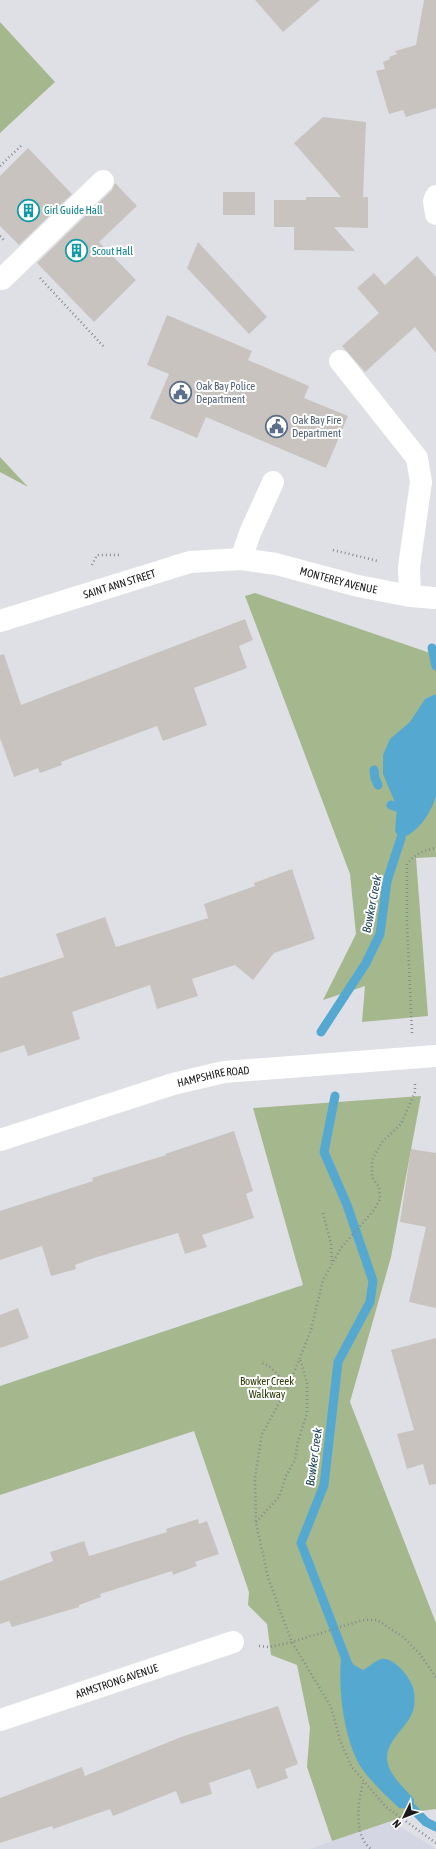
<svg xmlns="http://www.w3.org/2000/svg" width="436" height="1849" viewBox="0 0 436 1849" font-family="'Asap Condensed',sans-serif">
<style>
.built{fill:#d4d6e4}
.green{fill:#a5b78d}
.water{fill:#55a8d0}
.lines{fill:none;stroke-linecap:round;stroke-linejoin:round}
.stream{stroke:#55a8d0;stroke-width:9}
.building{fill:#c9c3bf}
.path{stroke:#88898d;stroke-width:2.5;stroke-dasharray:1 3;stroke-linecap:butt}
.minor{stroke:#fff;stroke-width:22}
.labels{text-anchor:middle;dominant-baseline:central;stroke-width:4;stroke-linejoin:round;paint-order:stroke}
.culture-label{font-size:11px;fill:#0d838f;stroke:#fff;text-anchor:start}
.service-label{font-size:11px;fill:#4e5e75;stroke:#fff;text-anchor:start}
.street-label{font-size:11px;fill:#1a1a1c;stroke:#fff}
.park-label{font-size:11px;fill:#293a05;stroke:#fff}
.water-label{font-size:12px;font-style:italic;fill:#1d4254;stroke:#fff}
</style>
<rect width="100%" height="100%" fill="#dfe0e6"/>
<!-- built -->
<path class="built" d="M391,1821L436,1849H310L332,1841Z"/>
<!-- green -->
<path class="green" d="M0,22L55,82L0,133Z
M0,457L28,487L0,472Z
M255,593L436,655V857L416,858L428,1016L362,1022L365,986L323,1000L356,934L350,874L245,596Z
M421,1096L391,1257L350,1402L436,1623V1809L421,1811L332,1841L307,1767L310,1728L297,1665L271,1655L267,1624L248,1605L249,1592L194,1431L0,1495V1386L303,1285L253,1108Z"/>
<!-- water -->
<path class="water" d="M436,694V796C431,813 418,833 401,838L395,832L397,807L383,774V755L390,739L410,722L425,699Z
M342,1650L354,1665L363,1670C369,1667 376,1660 381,1659C393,1657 407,1674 411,1683C415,1690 415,1700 414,1707C410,1727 387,1737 387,1759C388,1774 404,1788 414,1799L413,1809L399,1808C387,1796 373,1784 363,1770C343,1742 337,1683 342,1650Z"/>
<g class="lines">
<!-- stream -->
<path class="stream" d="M432,648L436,666
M374,770L375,778L378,785
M391,805L397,807
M321,1032L366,963L380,934L387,881L401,838
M335,1096L324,1152L347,1205L373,1281L370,1302L338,1362L324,1485L301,1543L347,1662
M404,1800L426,1822L436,1827"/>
</g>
<!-- building -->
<path class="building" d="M255,0H320L283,32Z
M424,0H436V108L406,117L403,110L389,114L376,71L385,69L383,62L390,59L389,57L397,54L395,51L416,45Z
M323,117L366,122L363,197H368V228L334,227L355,251L294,250V227H274V200H306V197H341L294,143Z
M28,148L72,194L19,245L0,226V176Z
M115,183L137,206L99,242L136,280L94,322L37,263L112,190Z
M223,192H255V215H223Z
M198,242L267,317L249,334L187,268Z
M417,256L436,277V353L415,327L365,372L342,346L379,313L357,288L374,273L385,285Z
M167,315L252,351L248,360L309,386L304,398L348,416L326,468L206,417L197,438L150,418L169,374L147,365Z
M245,619L253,640L239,646L247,668L194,688L207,725L163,741L157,726L61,762L62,765L40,773L38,768L14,777L0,738V655L4,654L21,705Z
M292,869L315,939L274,953L253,980L235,965L192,979L198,996L157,1009L150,985L72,1012L80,1039L28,1056L24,1045L0,1053V978L64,957L56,934L105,917L116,947L208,918L204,904L255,886L254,883Z
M234,1131L253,1191L246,1194L254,1218L202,1235L207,1247L185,1254L178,1233L94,1258L75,1265L76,1269L51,1276L42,1246L0,1260V1211L93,1181L92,1178L166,1155L165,1154Z
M411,1149L436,1153V1308L409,1302L426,1227L400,1222Z
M18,1308L29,1338L0,1348V1315Z
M436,1338V1484L429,1485L423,1464L407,1469L397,1434L414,1430L391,1350Z
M198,1519L199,1524L207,1521L219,1554L195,1562L197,1566L173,1575L172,1571L100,1594L101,1597L79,1605V1607L12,1627L9,1621L0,1624V1581L53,1561L50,1552L84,1541L89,1556L167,1532L166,1529Z
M278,1706L298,1764L285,1769L288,1778L257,1789L250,1769L209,1783L212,1794L181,1804L176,1791L113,1816L110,1809L53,1829L52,1826L0,1843V1798L82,1767L85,1776L181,1737Z"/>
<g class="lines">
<!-- path -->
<path class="path" d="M0,166L23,144
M0,236L5,241
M40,278L105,348
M333,550L378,561
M92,565L97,555H119
M412,1033L407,924V864C415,854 424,850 436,848
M415,1084V1092L401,1124L382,1142L372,1160V1177L379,1187L380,1199L374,1210L341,1248L323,1280L311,1330L289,1385L262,1434L255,1477L256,1523L268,1577L280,1611L292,1642L331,1707L340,1740L351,1766L386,1807L436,1843
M323,1213L331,1244L332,1263
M259,1387L268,1388L289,1385L269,1366L262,1363
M256,1522L279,1497L286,1476L295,1460L298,1441L307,1413V1383L300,1358
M259,1646L269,1647L292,1642L363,1620H377L403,1637L419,1653L436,1677
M363,1783C358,1802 353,1835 371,1849"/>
<!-- minor -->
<g class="minor">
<path d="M436,196L434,201L436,214"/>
<path d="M2,279L103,181"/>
<path d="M340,361L417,458L421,482L409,567L410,596"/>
<path d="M241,559L250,533L273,482"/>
<path id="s1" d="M0,621L190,562L241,559L276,564L358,586L410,596L436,598"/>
<path id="s2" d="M0,1140L173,1084L224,1072L436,1056"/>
<path id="s3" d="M0,1720L233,1642"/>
</g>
</g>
<!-- icons -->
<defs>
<symbol id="building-ring" viewBox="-11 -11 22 22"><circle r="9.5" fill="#fff" stroke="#0f9aa8" stroke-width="1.5"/><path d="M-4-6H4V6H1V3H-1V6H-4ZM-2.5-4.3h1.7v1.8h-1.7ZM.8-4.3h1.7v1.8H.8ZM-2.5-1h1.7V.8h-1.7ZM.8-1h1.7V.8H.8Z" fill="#0f9aa8"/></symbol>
<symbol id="civic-ring" viewBox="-11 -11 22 22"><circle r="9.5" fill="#fff" stroke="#5c6f8a" stroke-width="1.5"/><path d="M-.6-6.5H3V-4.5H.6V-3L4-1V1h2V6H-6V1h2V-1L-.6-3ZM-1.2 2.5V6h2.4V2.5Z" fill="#5c6f8a"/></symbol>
</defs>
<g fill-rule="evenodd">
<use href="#building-ring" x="16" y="198" width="25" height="25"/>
<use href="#building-ring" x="64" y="238" width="25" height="25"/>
<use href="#civic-ring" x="168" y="380" width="25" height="25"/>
<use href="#civic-ring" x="264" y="414" width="25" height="25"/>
</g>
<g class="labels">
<!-- culture labels -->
<g class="culture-label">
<text x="44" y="210">Girl Guide Hall</text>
<text x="92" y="251">Scout Hall</text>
</g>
<!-- service labels -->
<g class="service-label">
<text x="196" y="386">Oak Bay Police<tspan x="196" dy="13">Department</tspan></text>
<text x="292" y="420">Oak Bay Fire<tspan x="292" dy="13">Department</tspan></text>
</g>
<!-- street labels -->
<g class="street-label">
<text stroke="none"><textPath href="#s1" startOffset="350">MONTEREY AVENUE</textPath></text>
<text stroke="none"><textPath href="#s1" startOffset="125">SAINT ANN STREET</textPath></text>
<text stroke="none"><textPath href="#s2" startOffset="223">HAMPSHIRE ROAD</textPath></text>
<text stroke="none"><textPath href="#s3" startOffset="123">ARMSTRONG AVENUE</textPath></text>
</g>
<!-- park labels -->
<g class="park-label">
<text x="267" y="1381">Bowker Creek<tspan x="267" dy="13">Walkway</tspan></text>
</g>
<!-- water labels -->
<g class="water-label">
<text transform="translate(372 904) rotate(-79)">Bowker Creek</text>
<text transform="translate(314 1457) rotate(-82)">Bowker Creek</text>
</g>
</g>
<!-- north arrow -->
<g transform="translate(404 1817) rotate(227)" stroke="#ffffff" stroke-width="3" paint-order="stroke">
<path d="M0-3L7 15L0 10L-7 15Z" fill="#1a1a1c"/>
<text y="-6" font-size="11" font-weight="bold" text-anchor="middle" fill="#1a1a1c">N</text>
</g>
</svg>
